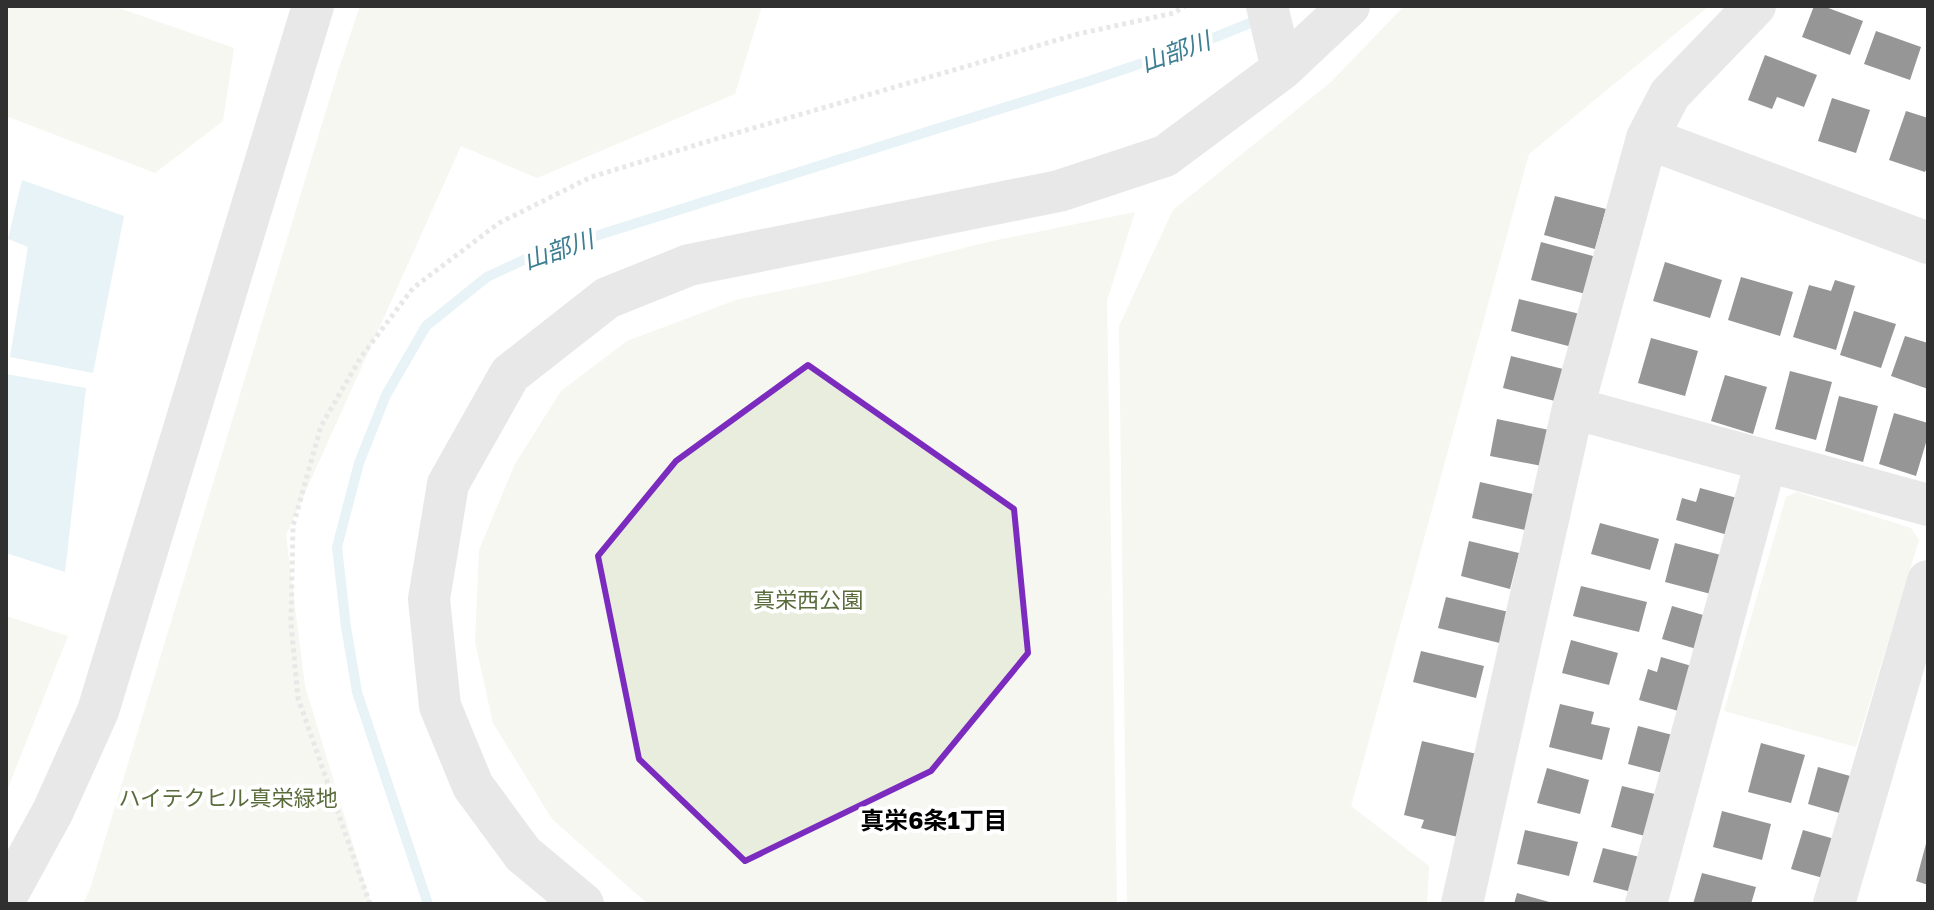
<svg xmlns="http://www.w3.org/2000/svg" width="1934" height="910" viewBox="0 0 1934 910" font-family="'Golos Text','Noto Sans JP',sans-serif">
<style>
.green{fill:#e8edde}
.water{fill:#cae4ec}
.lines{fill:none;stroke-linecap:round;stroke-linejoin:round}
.stream{stroke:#cae4ec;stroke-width:10}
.building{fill:#171717}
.path{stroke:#cdcdcd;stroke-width:5;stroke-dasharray:4 4;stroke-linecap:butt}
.minor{stroke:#cdcdcd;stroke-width:42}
.marked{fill:none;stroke:#7b2cbf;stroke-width:6;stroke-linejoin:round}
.labels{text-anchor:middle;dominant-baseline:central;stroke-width:8;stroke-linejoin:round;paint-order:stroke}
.park-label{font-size:22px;fill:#5a6c3c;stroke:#fff}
.water-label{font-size:24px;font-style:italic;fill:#3d7e92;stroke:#fff}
.neighbourhood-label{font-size:24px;font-weight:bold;fill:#000;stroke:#fff}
</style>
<rect width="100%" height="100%" fill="#fff"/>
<!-- green -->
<path class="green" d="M6,6H113L234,48L223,121L155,173L6,116Z
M360,6H762L735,94L537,178L461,146L286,535L305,686L371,904H83L90,889L339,68Z
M1404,6H1709L1529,154L1351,806L1429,866L1427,904H1127L1119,326L1173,210L1331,82Z
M1135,212L1107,301L1117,904H648L552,819L493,723L475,642L479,550L515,464L561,391L627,341L736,300L844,278L992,241Z
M1797,492L1911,528L1919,540L1856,747L1724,711L1786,497Z
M6,616L68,636L6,793Z"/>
<!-- water -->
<path class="water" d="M22,180L124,216L93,373L10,357L28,247L8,239Z
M6,374L86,388L65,572L6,553Z"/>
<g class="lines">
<!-- stream -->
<path class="stream" d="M428,904L357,692L346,627L337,547L359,463L386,395L426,326L487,277L532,256L1089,81L1196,45L1260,19"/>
</g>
<!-- building -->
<path class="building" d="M1814,6H1823L1863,21L1850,55L1802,37Z
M1876,31L1921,47L1910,80L1864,64Z
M1765,55L1817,75L1804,107L1777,97L1772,109L1748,100Z
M1832,98L1870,110L1856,153L1818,141Z
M1906,111L1928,118V165L1925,172L1889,160Z
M1555,196L1606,209L1595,249L1544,235Z
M1541,242L1604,259L1586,294L1531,280Z
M1665,262L1722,280L1710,318L1653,301Z
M1741,277L1793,292L1780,336L1728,320Z
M1835,280L1855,286L1836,350L1793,337L1809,285L1831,291Z
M1519,299L1580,314L1572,347L1511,331Z
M1854,311L1896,324L1881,368L1840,355Z
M1905,336L1928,343V389L1891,376Z
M1651,338L1698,351L1685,396L1638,383Z
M1511,356L1567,370L1559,402L1503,388Z
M1790,371L1832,382L1816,440L1775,429Z
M1725,375L1767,387L1753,434L1711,421Z
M1839,396L1878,406L1863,462L1825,451Z
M1894,413L1928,423V436L1916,476L1879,464Z
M1497,419L1554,431L1547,467L1490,456Z
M1480,482L1542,496L1534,532L1472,518Z
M1700,488L1748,501L1738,538L1676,520L1682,498L1696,502Z
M1600,523L1659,539L1650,570L1591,554Z
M1469,541L1519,553L1510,589L1461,576Z
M1675,543L1740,560L1730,599L1665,582Z
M1581,586L1647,602L1639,632L1573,616Z
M1446,597L1513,613L1512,646L1438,628Z
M1672,606L1724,621L1714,654L1662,639Z
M1571,640L1618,653L1609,685L1562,673Z
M1421,651L1484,666L1476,698L1413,682Z
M1661,657L1695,667L1682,712L1639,700L1648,669L1657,672Z
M1560,704L1594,712L1591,724L1610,728L1602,760L1549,747Z
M1638,726L1688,739L1678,777L1628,764Z
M1422,741L1481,755L1462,838L1421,828L1424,820L1404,815Z
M1761,743L1805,755L1791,803L1748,792Z
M1818,767L1868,781L1857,818L1808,804Z
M1547,768L1589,780L1580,814L1537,803Z
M1622,786L1675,799L1664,841L1611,827Z
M1722,811L1771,824L1762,860L1713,847Z
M1525,830L1578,842L1569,876L1517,864Z
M1803,830L1859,846L1848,885L1791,869Z
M1927,840L1928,841V885L1916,881Z
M1603,848L1656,861L1647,896L1593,882Z
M1702,873L1756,887L1751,904H1693Z
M1517,893L1553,903V904H1514Z"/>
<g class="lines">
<!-- path -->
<path class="path" d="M370,904L298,698L291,624L293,526L321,426L361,357L413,288L499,223L591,177L719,138L1078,34L1174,13L1185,6"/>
<!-- minor -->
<path class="minor" d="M1267,6L1282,69
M1647,138L1928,243
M1573,408L1928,505
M6,897L53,811L98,711L313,6
M583,904L523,854L473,786L440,706L429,599L448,484L510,374L607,298L689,265L1059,191L1165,156L1282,69L1349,6
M1462,904L1573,408L1647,138L1670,94L1755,6
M1646,904L1766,461
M1834,904L1928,581"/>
</g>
<!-- marked area -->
<path d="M0 0H1934V910H0ZM808,365L1014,509L1028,653L931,771L745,861L639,759L598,556L676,461Z" fill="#fff" fill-opacity=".55" fill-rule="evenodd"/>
<path class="marked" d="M808,365L1014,509L1028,653L931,771L745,861L639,759L598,556L676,461Z"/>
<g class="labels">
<!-- park labels -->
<g class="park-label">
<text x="808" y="599">真栄西公園</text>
<text x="228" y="797">ハイテクヒル真栄緑地</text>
</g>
<!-- water labels -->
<g class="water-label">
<text transform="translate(1175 51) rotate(-20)">山部川</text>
<text transform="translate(558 249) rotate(-19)">山部川</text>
</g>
<!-- neighbourhood labels -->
<g class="neighbourhood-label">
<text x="934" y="819">真栄6条1丁目</text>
</g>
</g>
<!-- border -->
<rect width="1934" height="910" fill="none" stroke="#303030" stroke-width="16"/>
</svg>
